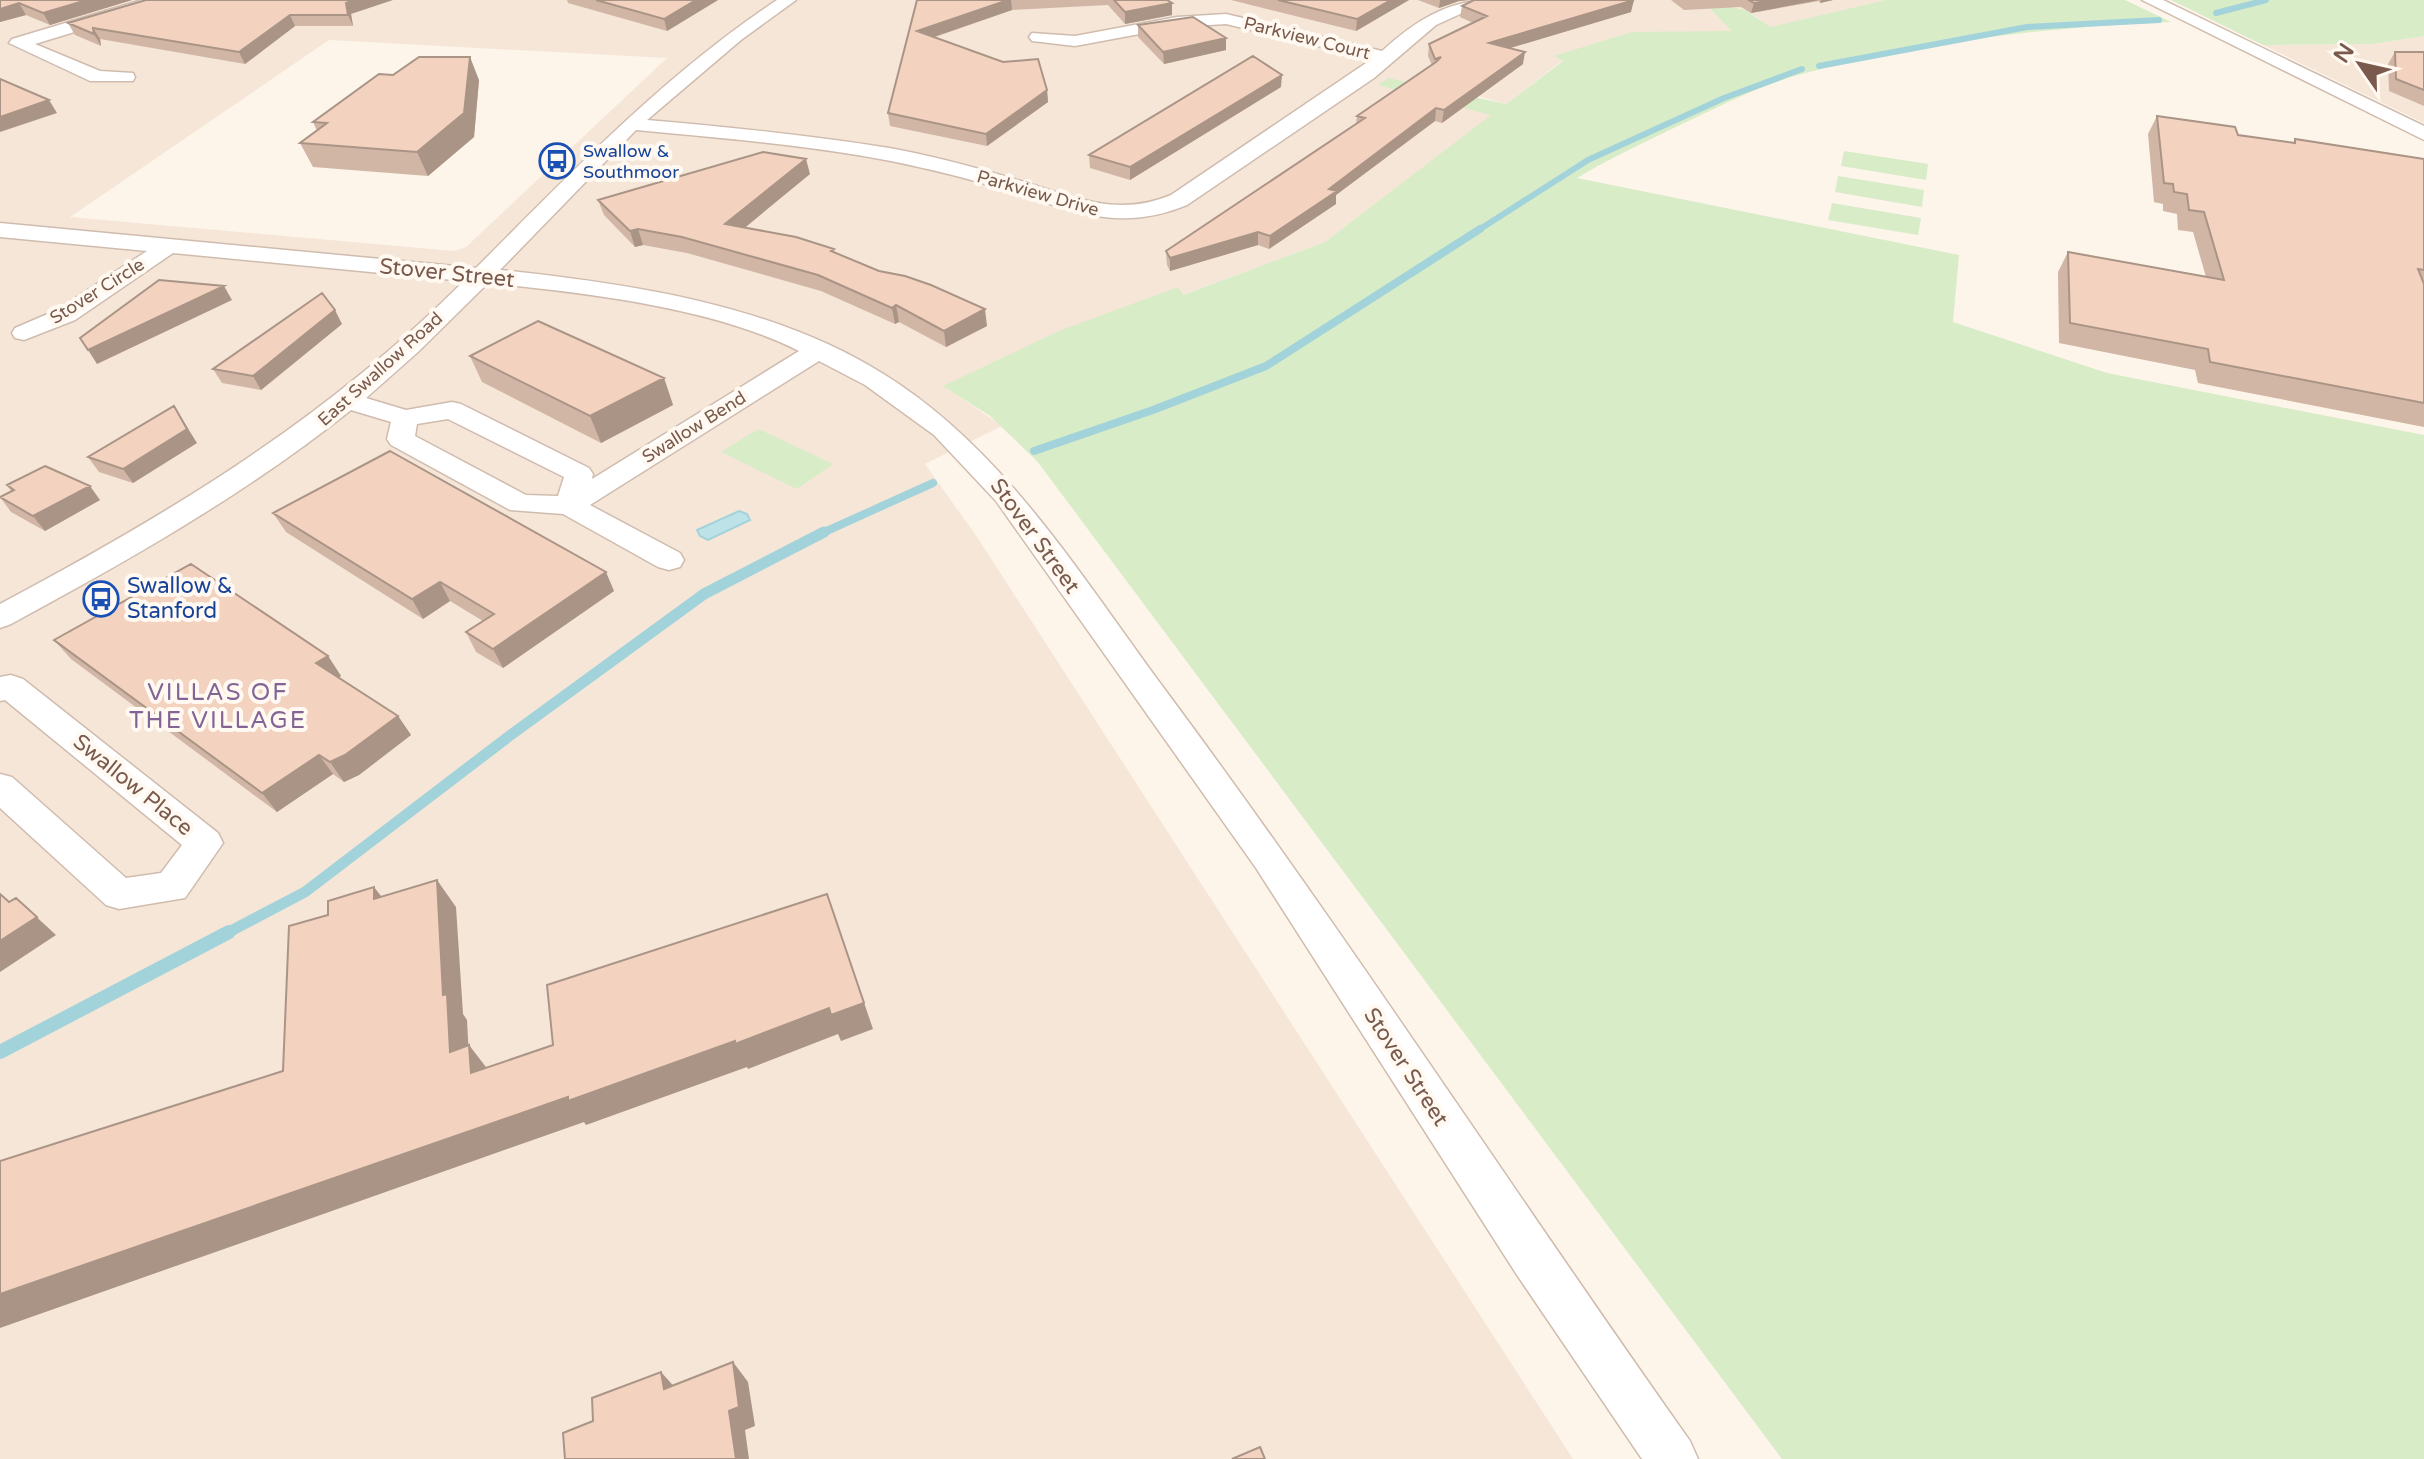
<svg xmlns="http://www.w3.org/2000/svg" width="2424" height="1459" viewBox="0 0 2424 1459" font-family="'Varela Round',sans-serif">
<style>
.residential{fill:#f5e6d8;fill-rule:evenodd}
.green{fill:#d7ecc7}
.water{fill:#bde3e8;stroke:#a3d3da;stroke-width:2}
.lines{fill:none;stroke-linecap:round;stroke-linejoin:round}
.stream-far3{stroke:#a3d3da;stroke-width:6}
.stream-far2{stroke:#a3d3da;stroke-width:8}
.stream-far1{stroke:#a3d3da;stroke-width:11}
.stream{stroke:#a3d3da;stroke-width:14}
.street-casing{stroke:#d0bcae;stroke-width:3}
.street{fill:#fff;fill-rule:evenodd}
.wall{fill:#d1b5a5}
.shaded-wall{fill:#aa9486}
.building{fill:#f3d3c0;stroke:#aa9486;stroke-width:2}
.labels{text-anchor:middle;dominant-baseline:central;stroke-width:8;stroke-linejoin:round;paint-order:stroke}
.far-street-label{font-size:18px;fill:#795a4c;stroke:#fff9f1}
.far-transit-label{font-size:18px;fill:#164399;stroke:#fff9f1;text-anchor:start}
.street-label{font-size:22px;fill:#795a4c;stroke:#fff9f1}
.transit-label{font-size:22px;fill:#164399;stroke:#fff9f1;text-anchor:start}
.neighbourhood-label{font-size:24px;letter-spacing:2px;fill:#826495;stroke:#fff9f1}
</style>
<rect width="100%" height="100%" fill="#fdf5ea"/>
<!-- residential -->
<path class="residential" d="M0,0H1700L1733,31L1555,57L1563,60L1506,104L1470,94L1492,115L1325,242L1182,295L1178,288L944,386L1002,426L925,464L977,537L1573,1459H0ZM329,40L667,58L466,247L454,251L70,217Z
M1723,0H1886L1769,28L1758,18Z
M2424,36V123L2263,45L2373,44Z"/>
<!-- green -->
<path class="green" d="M1701,0L1745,10L1770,27L1886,0H2125L2171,22C2046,27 1919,42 1798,75C1757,87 1718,107 1680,125C1645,142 1610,158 1577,178L1959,255L1953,322L2107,373L2424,435V1459H1782L1037,461L990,416L943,386L1059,331L1178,287L1183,295L1325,242L1491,115L1378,85L1388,78L1506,104L1563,61L1554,56L1632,32L1732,31Z
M2171,0H2424V36L2373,44L2263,45Z
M1844,151L1928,164L1926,180L1841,166Z
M1838,176L1924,190L1922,207L1835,192Z
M1832,203L1921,218L1918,235L1828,220Z
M758,429L833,464L797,489L721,452Z"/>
<!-- water -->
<path class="water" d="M739,511L747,514L750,520L708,540L700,536L697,530Z"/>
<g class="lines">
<!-- stream-far3 -->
<path class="stream-far3" d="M2216,13L2266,0
M1819,66L2027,27L2159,20
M1477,231L1588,160L1724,98L1802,69"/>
<!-- stream-far2 -->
<path class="stream-far2" d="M1034,451L1153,410L1266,366L1480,229
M820,534L933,483"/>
<!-- stream-far1 -->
<path class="stream-far1" d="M225,934L305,892L508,737L704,594L824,532"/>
<!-- stream -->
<path class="stream" d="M0,1052L229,932"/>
<defs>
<path id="street" d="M142,0H168L166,4L35,44L100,71L133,73L135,77L133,81H90L9,43L12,39Z
M777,0H796L741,40L647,120C728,127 808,135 889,148C934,156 981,169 1024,182C1075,198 1119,217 1171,195L1372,59L1226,24L1177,27L1075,46L1032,41L1029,37L1032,33L1075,36L1177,17L1226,14L1382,51C1414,22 1447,0 1491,0L1436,25L1374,78L1187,205C1119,233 1075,211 1009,191C971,179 930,169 891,161C807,145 721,138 636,130L500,270C630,284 773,304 885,375C1005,450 1080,575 1163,687C1346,933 1513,1191 1690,1441L1698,1459H1642L1517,1275L1256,868L996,501L934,435L865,385L819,361L590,505L680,553L684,560L680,567L669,570L658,567L563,514L510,510L391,445L387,439L391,422L351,410C246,494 129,560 11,624L0,628V604C171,513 326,419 464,281L173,253L75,320L24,340L15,338L12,333L15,328L57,310L147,251L0,237V223L476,268C572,172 663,76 777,0ZM488,283C585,293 712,307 799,351L592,479L593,474L589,468L461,404L452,402L406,410L366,398L418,352ZM448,419L564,477L558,496L526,495L415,436L417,424Z
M2142,0H2163L2424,126V140Z
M11,675L23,679L218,833L223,843L185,898L119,909L106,905L0,808V774L12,777L126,878L161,873L182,845L5,700L0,701V677Z"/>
</defs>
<!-- street casing -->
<use href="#street" class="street-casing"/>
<!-- street -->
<use href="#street" class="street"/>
</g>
<!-- wall -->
<path class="wall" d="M0,0H132L50,25L26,15L0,22Z
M146,0L351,14L353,26H295L245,64L100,39L101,46L75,35L68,23Z
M567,0H718L667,31L568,3Z
M917,0H1167L1172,3V15L1125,24L1108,5L1012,10L935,37L1047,90L1048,102L987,146L890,126L888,113Z
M1231,0H1409L1356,31Z
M1418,0H1469L1459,1L1439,8Z
M1671,0H1833L1820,3L1819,1L1751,13L1741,7L1684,10Z
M1462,6L1631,12L1510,48L1523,64L1442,123L1435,121L1336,195V204L1269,249L1258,245L1170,271L1167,265L1166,251L1356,124L1357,116L1432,65L1428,56L1429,44L1473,23L1460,17Z
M1138,25L1226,50L1164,64L1138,37Z
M2395,52H2424V106L2389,91L2388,64Z
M479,80L474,137L428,176L313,167L300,143L317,131L313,122Z
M1281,87L1130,180L1090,168L1089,155Z
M2157,116L2238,135L2293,143L2295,139L2424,159V427L2198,383L2195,370L2059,343L2058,272L2068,252L2206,277L2193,232L2178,230L2177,214L2163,211V204L2154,202L2148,134Z
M810,174L744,227L834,249L835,253L987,326L946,347L899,322L895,324L821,291L687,253L643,245L635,247L604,215L598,200Z
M342,324L261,390L222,383L213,369Z
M470,356L664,378L673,405L601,443L482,382Z
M197,443L133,483L99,472L88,457Z
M7,485L100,500L45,531L11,512L0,497L11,491Z
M273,513L614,591L503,668L476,652L466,632L483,621L450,601L423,619L286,532Z
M54,640L328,656L341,676L338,677L398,716L411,735L359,775L344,782L333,774L277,812L71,659Z"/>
<!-- shaded-wall -->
<path class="shaded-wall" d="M87,0H132L50,25L43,13Z
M354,0H393L351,14L353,26L348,15L346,3Z
M696,0H718L667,31L664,19Z
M1008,0H1011L1012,10L919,42L917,31Z
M1391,0H1409L1356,31L1357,19Z
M1440,0H1469L1459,1L1439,8Z
M1634,0L1631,12L1487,55L1489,43Z
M1772,0H1819L1751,13L1754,3Z
M1821,0H1833L1820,3Z
M19,3L26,15L0,22V9Z
M1172,3V15L1125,24V12Z
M290,15L295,26L245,64L239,52Z
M93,28L100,39L101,46L94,34Z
M1226,38V50L1164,64L1163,52Z
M1525,52L1523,64L1442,123L1444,110Z
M470,57L479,80L474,137L428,176L417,152Z
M1282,75L1281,87L1130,180V167Z
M1047,90L1048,102L987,146L986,134Z
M49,100L57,113L0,132V117Z
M1436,108L1435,121L1336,195V204L1269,249L1270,236L1329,189Z
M806,159L810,174L730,240L725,224Z
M638,229L643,245L635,247L630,231Z
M1258,232V245L1170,271V258Z
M224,286L232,300L97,364L88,350Z
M896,305L899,322L895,324L892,308Z
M985,309L987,326L946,347L944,331Z
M335,310L342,324L261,390L253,376Z
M664,378L673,405L601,443L590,416Z
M174,406L197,443L133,483L123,469Z
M90,486L100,500L45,531L33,516Z
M606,572L614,591L503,668L493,649Z
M440,582L450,601L423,619L412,599Z
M328,656L341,676L330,683L316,663Z
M398,716L411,735L359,775L344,782L330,762Z
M319,755L333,774L277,812L262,793Z
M437,880L456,907L463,1014L467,1020L470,1077L450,1052L443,995Z
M374,887L395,914L374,899Z
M827,894L873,1029L841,1041L838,1034L748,1069L747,1067L586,1125L584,1122L0,1328V1294L568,1097Z
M16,898L56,935L0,972V941Z
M469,1045L489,1071L471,1073Z
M733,1362L748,1382L755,1426L745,1430L749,1459H736L729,1411Z
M661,1372L679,1392L664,1389Z"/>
<!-- building -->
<path class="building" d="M0,0H87L43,13L19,3L0,9Z
M146,0H354L346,3L348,15H290L239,52L93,28L94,34L68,23Z
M596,0H696L664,19Z
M917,0H1008L917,31L1003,62L1038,59L1047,90L986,134L888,113Z
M1114,0H1167L1172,3L1125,12Z
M1278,0H1391L1357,19Z
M1474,0H1634L1489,43L1525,52L1444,110L1436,108L1329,189L1337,191L1270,236L1258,232L1170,258L1166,251L1365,118L1357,116L1436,62L1441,57L1435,59L1429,44L1487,16L1462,6Z
M1749,0H1772L1754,3Z
M1193,17L1226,38L1163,52L1138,25Z
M2395,52H2424V90L2396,79Z
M1253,56L1282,75L1130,167L1089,155Z
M419,57H470L464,113L417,152L300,143L327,123L313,122L379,74L393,75Z
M0,79L49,100L0,117Z
M2157,116L2235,127L2238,135L2295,143V139L2424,159V270L2418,269L2424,284V403L2210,362L2208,349L2070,323L2068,252L2224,280L2204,212L2189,210L2187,194L2174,192L2173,184L2164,183Z
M763,152L806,159L725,224L796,237L834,249L831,251L879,271L905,276L931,285L985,309L944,331L896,305L892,308L818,275L682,237L638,229L630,231L598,200Z
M159,280L224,286L88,350L80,338Z
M322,293L335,310L253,376L213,369Z
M538,321L664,378L590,416L470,356Z
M174,406L187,429L123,469L88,457Z
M390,451L606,572L493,649L466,632L494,614L440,582L412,599L273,513Z
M45,466L90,486L33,516L0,497L14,490L7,485Z
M191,564L328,656L316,663L398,716L345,755L330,762L319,755L262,793L54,640Z
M437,880L443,995L447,994L450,1052L469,1045L471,1073L553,1045L547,985L827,894L864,1003L831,1015L829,1008L735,1044V1041L568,1101V1097L0,1294V1161L283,1071L289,926L328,915V901L374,887V899Z
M0,894L9,902L16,898L37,917L0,941Z
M733,1362L739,1407L729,1411L736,1459H565L563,1433L593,1421L592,1398L661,1372L664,1389Z
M1260,1447L1265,1459H1232Z"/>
<!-- icons -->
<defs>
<symbol id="bus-ring" viewBox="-11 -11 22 22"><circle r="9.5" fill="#fff9f1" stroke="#1a4fb4" stroke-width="1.5"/><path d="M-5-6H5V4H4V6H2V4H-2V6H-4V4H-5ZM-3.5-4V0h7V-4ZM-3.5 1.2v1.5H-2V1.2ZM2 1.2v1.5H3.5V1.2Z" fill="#1a4fb4"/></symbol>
</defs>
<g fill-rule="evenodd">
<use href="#bus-ring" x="537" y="141" width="40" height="40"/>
<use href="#bus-ring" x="81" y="579" width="40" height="40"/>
</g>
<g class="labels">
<!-- far-street labels -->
<g class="far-street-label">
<text transform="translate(1307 38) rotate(14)">Parkview Court</text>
<text transform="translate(1038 193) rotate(16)">Parkview Drive</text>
<text transform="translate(97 291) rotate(-32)">Stover Circle</text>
<text transform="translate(380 369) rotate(-42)">East Swallow Road</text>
<text transform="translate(694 427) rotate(-32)">Swallow Bend</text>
</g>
<!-- far-transit labels -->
<g class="far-transit-label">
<text x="583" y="151">Swallow &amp;<tspan x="583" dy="21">Southmoor</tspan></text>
</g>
<!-- street labels -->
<g class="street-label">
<text transform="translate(447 273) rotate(6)">Stover Street</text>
<text transform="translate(1035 536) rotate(54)">Stover Street</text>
<text transform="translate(133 785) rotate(39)">Swallow Place</text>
<text transform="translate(1406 1067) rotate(57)">Stover Street</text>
</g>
<!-- transit labels -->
<g class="transit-label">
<text x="127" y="586">Swallow &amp;<tspan x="127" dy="25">Stanford</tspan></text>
</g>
<!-- neighbourhood labels -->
<g class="neighbourhood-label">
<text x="218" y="692">VILLAS OF<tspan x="218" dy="28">THE VILLAGE</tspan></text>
</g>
</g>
<!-- north arrow -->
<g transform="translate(2360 64) rotate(304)" stroke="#fff9f1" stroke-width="6" paint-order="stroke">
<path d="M0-6L14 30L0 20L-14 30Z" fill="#795a4c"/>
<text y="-12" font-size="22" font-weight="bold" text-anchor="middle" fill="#795a4c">N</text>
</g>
</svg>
